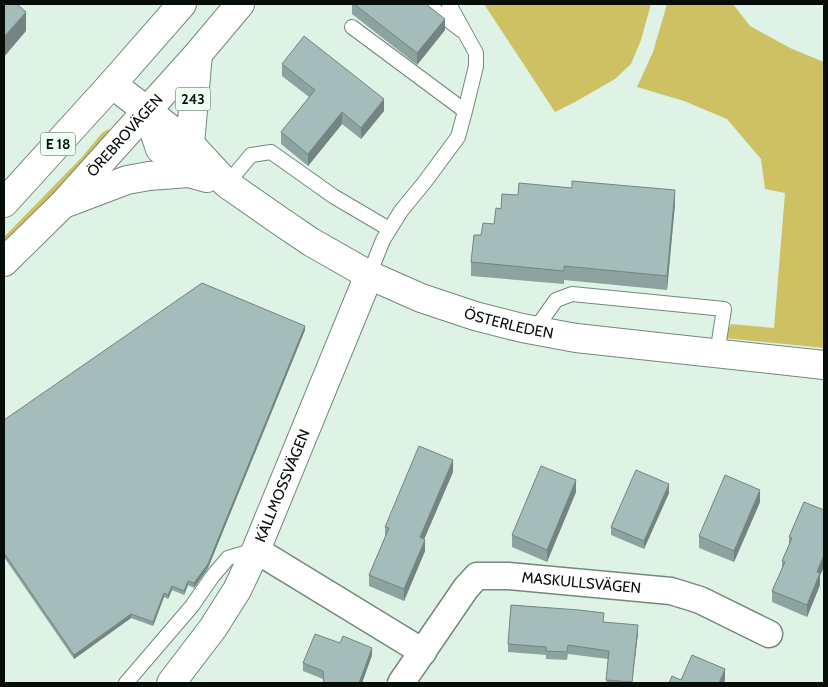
<svg xmlns="http://www.w3.org/2000/svg" width="828" height="687" viewBox="0 0 828 687" font-family="Cabin,sans-serif">
<style>
.grass{fill:#cdc163}
.lines{fill:none;stroke-linecap:round;stroke-linejoin:round}
.lane-casing{stroke:#74877b;stroke-width:16}
.street-casing{stroke:#74877b;stroke-width:29}
.secondary-casing{stroke:#74877b;stroke-width:30}
.highway-casing{stroke:#74877b;stroke-width:30}
.lane{stroke:#fff;stroke-width:14}
.street{stroke:#fff;stroke-width:26}
.secondary{stroke:#fff;stroke-width:28}
.highway{stroke:#fff;stroke-width:28}
.wall{fill:#8da3a0}
.shaded-wall{fill:#738482}
.building{fill:#a4bdba;stroke:#738482}
.labels{text-anchor:middle;dominant-baseline:central;stroke-width:4;stroke-linejoin:round;paint-order:stroke}
.shield{fill:#eefff4;stroke:#4c5650;stroke-width:1}
.shield-label{font-size:14px;font-weight:bold;fill:#070e0a}
.street-label{font-size:15px;fill:#070e0a;stroke:#eefff4}
</style>
<rect width="100%" height="100%" fill="#def3e6"/>
<!-- grass -->
<path class="grass" d="M484,4H651L641,40L631,64L615,79L575,102L555,112Z
M667,4H733L750,26L790,48L824,62V348L725,338L731,324L774,328L785,193L765,189L761,159L727,119L684,101L637,87L653,52Z
M108,129L115,135L4,252V237L82,157L102,133Z"/>
<g class="lines">
<defs>
<path id="lane" d="M427,4L461,30
M449,4L476,53V66L465,111
M352,27L465,111L458,137L424,183L401,211L383,240L369,275
M227,184L251,155L271,152L333,196L389,229
M534,331L556,300L572,294L724,309L717,354
M126,683L192,606L212,577L228,558L255,550"/>
<g id="street">
<path d="M256,550L423,652"/>
<path id="s1" d="M401,683L466,588L477,576H508L671,591L700,600L769,634"/>
</g>
<g id="secondary">
<path id="s2" d="M147,111L190,144L227,184L280,221L311,242L369,275L421,298L475,316L522,328L576,338L824,365"/>
<path d="M147,111L160,149L189,173L207,178"/>
<path id="s3" d="M171,683L213,628L237,590L256,550L369,275"/>
</g>
<g id="highway">
<path d="M112,84L147,111"/>
<path d="M190,144L198,54"/>
<path d="M69,202L127,180L149,176L189,173"/>
<path d="M4,203L112,84L182,4"/>
<path id="s4" d="M4,262L63,204L198,54L240,4"/>
</g>
</defs>
<!-- lane casing -->
<use href="#lane" class="lane-casing"/>
<!-- street casing -->
<use href="#street" class="street-casing"/>
<!-- secondary casing -->
<use href="#secondary" class="secondary-casing"/>
<!-- highway casing -->
<use href="#highway" class="highway-casing"/>
<!-- lane -->
<use href="#lane" class="lane"/>
<!-- street -->
<use href="#street" class="street"/>
<!-- secondary -->
<use href="#secondary" class="secondary"/>
<!-- highway -->
<use href="#highway" class="highway"/>
</g>
<!-- wall -->
<path class="wall" d="M352,4H426L445,30L417,65L352,14Z
M282,64L384,111L361,139L342,124L308,166L281,144V132L309,97L282,76Z
M518,195L675,204L667,290L564,280V284L471,276V262L481,235L494,224L501,209Z
M305,330L208,568L194,588L188,585L184,595L172,590L168,599L164,597L153,626L131,618L74,659L4,557V420Z
M453,472L424,539L425,551L404,601L369,586V575L385,537V527Z
M576,492L547,562L512,547V535Z
M669,493L644,549L611,535V527Z
M760,502L734,562L699,548V536Z
M804,502L820,576V585L807,617L772,602V591L782,568V561L789,545V537Z
M604,622L638,633L632,683H606L608,659L568,654L567,660L546,659V655L508,652V644Z
M372,655L362,683H324L323,679L303,671V663Z"/>
<!-- shaded-wall -->
<path class="shaded-wall" d="M26,12V31L4,57V37Z
M445,19V30L417,65V53Z
M384,99V111L361,139V128Z
M342,112V124L308,166V154Z
M675,190V204L667,290V276Z
M305,326V330L208,568L194,588V583Z
M453,460V472L420,549V537Z
M576,480V492L547,562V550Z
M669,484V493L644,549V541Z
M760,490V502L734,562V551Z
M425,540V551L404,601V589Z
M824,547V567L820,576V585L807,617V605Z
M188,581V585L184,595V591Z
M172,586V590L168,599V595Z
M164,593V597L153,626V622Z
M131,614V618L74,659V655Z
M638,625V633L632,683Z
M372,648V655L362,683H359Z
M725,669V680L724,683H719Z"/>
<!-- building -->
<path class="building" d="M4,4H17L26,12L4,37Z
M354,4H426L445,19L417,53Z
M304,36L384,99L361,128L342,112L308,154L281,132L315,90L282,64Z
M572,181L675,190L667,276L564,266V271L471,262L474,235H481L483,223L494,224L496,208L501,209L502,194L518,195L519,183L572,188Z
M202,283L305,326L208,564L194,583L188,581L184,591L172,586L168,595L164,593L153,622L131,614L74,655L4,553V420Z
M419,446L453,460L420,537L425,540L404,589L369,575L389,528L385,527Z
M541,466L576,480L547,550L512,535Z
M636,470L669,484L644,541L611,527Z
M725,475L760,490L734,551L699,536Z
M804,502L824,510V555L817,572L820,573L807,605L772,591L785,562L782,561L792,538L789,537Z
M511,605L579,610L604,613L603,622L638,625L632,682L606,680L609,651L568,645L567,652L546,651V647L508,644Z
M315,634L340,643L343,636L372,648L359,683H324L323,671L303,663Z
M692,655L725,669L719,683H669L672,676L681,680Z"/>
<g class="labels">
<!-- shield labels -->
<g class="shield">
<rect x="175.5" y="87.5" width="35" height="23" rx="4"/>
<rect x="40.5" y="132.5" width="35" height="23" rx="4"/>
</g>
<g class="shield-label">
<text x="193" y="99">243</text>
<text x="58" y="144">E 18</text>
</g>
<!-- street labels -->
<g class="street-label">
<text stroke="none"><textPath href="#s4" startOffset="175">ÖREBROVÄGEN</textPath></text>
<text stroke="none"><textPath href="#s2" startOffset="426">ÖSTERLEDEN</textPath></text>
<text stroke="none"><textPath href="#s3" startOffset="228">KÄLLMOSSVÄGEN</textPath></text>
<text stroke="none"><textPath href="#s1" startOffset="236">MASKULLSVÄGEN</textPath></text>
</g>
</g>
<!-- border -->
<rect width="828" height="687" fill="none" stroke="#070e0a" stroke-width="10"/>
</svg>
